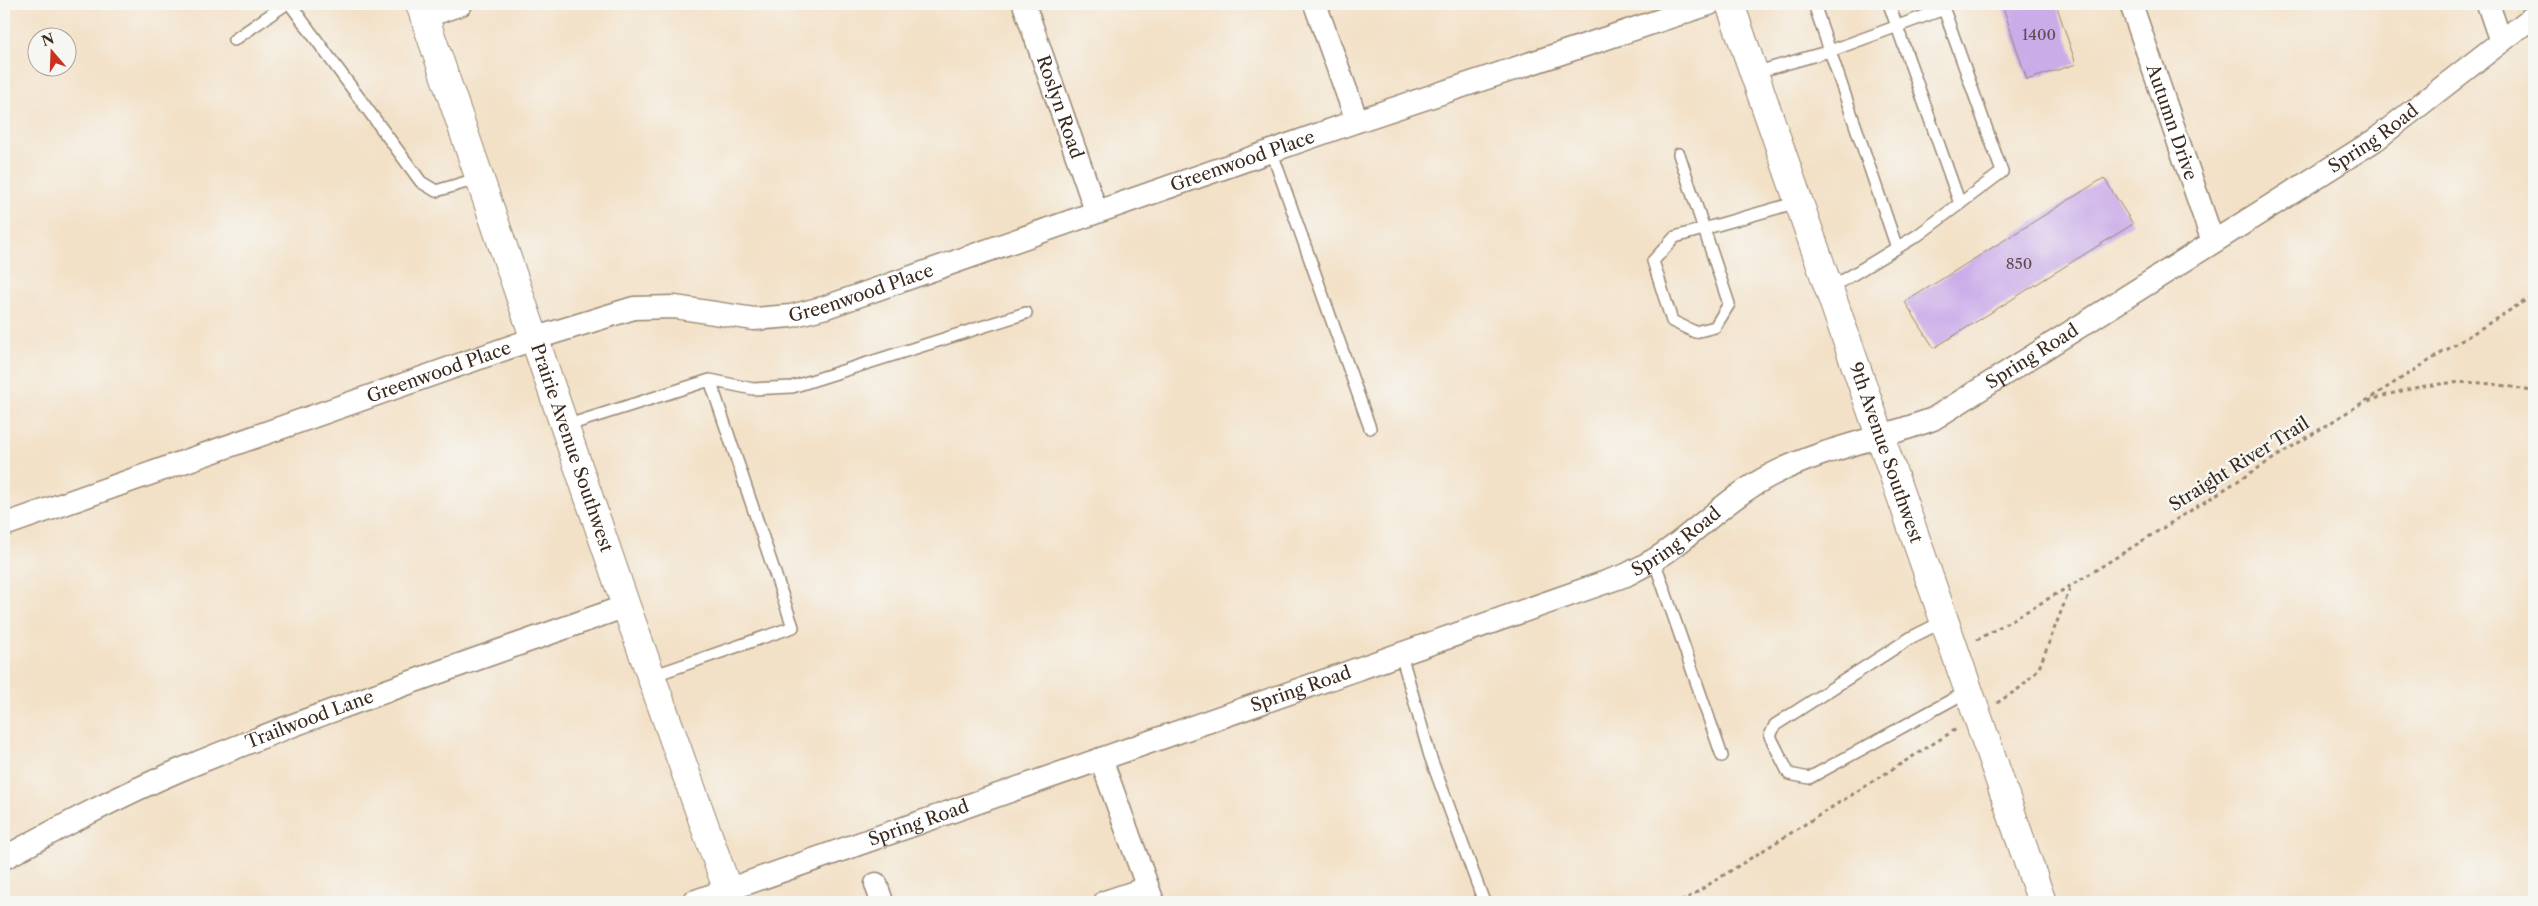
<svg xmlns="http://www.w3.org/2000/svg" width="2538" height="906" viewBox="0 0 2538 906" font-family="'Libre Caslon Text',serif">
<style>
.building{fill:#caace9}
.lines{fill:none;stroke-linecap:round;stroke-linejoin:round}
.lane-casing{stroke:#978672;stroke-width:14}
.street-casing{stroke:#978672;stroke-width:25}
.secondary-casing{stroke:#978672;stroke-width:30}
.path{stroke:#978672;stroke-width:3;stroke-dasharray:4 4;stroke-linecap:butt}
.lane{stroke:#fff;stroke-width:11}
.street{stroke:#fff;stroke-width:22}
.secondary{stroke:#fff;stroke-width:28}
.labels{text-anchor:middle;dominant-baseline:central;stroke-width:5;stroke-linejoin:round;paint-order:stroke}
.number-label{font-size:15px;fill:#5f4a51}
.street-label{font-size:18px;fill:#3b2a1e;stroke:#f6f6f2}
</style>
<rect width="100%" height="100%" fill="#f6f6f2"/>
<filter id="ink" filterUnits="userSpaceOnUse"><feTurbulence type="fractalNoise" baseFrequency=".02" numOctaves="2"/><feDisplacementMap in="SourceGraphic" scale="10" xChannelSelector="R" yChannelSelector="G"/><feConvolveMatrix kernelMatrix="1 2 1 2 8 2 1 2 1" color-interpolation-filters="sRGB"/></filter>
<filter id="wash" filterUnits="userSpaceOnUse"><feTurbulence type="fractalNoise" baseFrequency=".0096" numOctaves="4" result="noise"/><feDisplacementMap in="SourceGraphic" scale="20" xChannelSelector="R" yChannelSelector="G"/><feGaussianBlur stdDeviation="1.12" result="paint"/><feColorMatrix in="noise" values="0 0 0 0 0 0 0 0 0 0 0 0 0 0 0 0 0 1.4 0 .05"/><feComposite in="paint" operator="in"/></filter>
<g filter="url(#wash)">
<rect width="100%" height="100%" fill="#f3e1c7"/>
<g id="blocks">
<!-- building -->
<path class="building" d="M2002,4H2056L2076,64L2027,80Z
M2104,178L2133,224L1934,348L1905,302Z"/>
</g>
</g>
<g filter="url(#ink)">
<use href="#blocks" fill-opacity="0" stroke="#978672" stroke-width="1"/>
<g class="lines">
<defs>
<path id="lane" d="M290,4L421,182L436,191L480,178
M1814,4L1897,248
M1889,4L1960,204
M234,40L286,4
M1754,73L1830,51L1944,9
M1271,150L1370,428
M1679,154L1729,304L1715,327L1695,332L1672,321L1653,261L1675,237L1798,202
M1829,289L1918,235L2002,172L1942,4
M565,426L710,380L753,389L792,387L1026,313
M1654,560L1722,756
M1944,621L1912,637L1775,725L1770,736L1789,774L1809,778L1968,691
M1401,654L1430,756L1484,902
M652,676L793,627L710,380"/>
<g id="street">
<path id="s1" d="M1024,4L1096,211"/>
<path d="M1315,4L1357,121"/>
<path id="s2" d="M2131,4L2213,242"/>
<path d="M2488,4L2501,42"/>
<path d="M424,17L461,4"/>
<path id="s3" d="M4,525L536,338L634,308L675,307L754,319L791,316L826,307L1357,121L1709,4"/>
<path d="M1101,759L1153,902"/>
<path id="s4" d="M4,858C61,827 119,796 180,770C326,709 477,660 626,606"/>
<path d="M876,884L882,902"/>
<path id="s5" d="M693,902L1626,575C1639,568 1654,561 1666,552C1701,527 1732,495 1771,475C1821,449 1880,439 1933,419L2375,140L2534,16"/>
<path d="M1105,902L1147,888"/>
</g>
<g id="secondary">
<path id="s6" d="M420,4L626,606L732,902"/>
<path id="s7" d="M1730,4L2042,902"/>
</g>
</defs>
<!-- lane casing -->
<use href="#lane" class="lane-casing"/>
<!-- street casing -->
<use href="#street" class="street-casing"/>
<!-- secondary casing -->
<use href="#secondary" class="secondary-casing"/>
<!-- path -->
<path class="path" d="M2368,401C2428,381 2472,376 2534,392
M1977,640L2072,585L2534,295
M1997,703L2021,687L2039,668L2071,586
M1681,902L1958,728"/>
<!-- lane -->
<use href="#lane" class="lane"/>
<!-- street -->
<use href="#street" class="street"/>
<!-- secondary -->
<use href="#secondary" class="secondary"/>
</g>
</g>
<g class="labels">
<!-- number labels -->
<g class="number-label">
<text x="2039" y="34">1400</text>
<text x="2019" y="263">850</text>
</g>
<!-- street labels -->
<g class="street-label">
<text stroke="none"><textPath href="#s1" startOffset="109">Roslyn Road</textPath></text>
<text stroke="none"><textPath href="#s2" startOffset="125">Autumn Drive</textPath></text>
<text stroke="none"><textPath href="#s5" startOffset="1859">Spring Road</textPath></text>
<text stroke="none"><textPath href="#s3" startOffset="1302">Greenwood Place</textPath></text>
<text stroke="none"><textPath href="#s3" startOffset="898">Greenwood Place</textPath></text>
<text stroke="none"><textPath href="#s5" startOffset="1454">Spring Road</textPath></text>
<text stroke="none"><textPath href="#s3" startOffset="461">Greenwood Place</textPath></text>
<text stroke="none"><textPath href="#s6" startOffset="469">Prairie Avenue Southwest</textPath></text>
<text stroke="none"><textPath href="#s7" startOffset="475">9th Avenue Southwest</textPath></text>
<text transform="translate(2239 464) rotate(-32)">Straight River Trail</text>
<text stroke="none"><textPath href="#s5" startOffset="1049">Spring Road</textPath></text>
<text stroke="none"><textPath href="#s5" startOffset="644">Spring Road</textPath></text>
<text stroke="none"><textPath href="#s4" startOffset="336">Trailwood Lane</textPath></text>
<text stroke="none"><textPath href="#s5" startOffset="239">Spring Road</textPath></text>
</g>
</g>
<!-- margin -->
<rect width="2538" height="906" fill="none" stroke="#f6f6f2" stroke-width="20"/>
<!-- north arrow -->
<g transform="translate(52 52) rotate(341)"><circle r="24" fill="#f6f6f2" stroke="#aba49d"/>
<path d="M0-4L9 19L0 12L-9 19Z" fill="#c8321e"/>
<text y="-8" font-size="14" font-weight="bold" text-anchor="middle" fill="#3b2a1e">N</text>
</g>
</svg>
